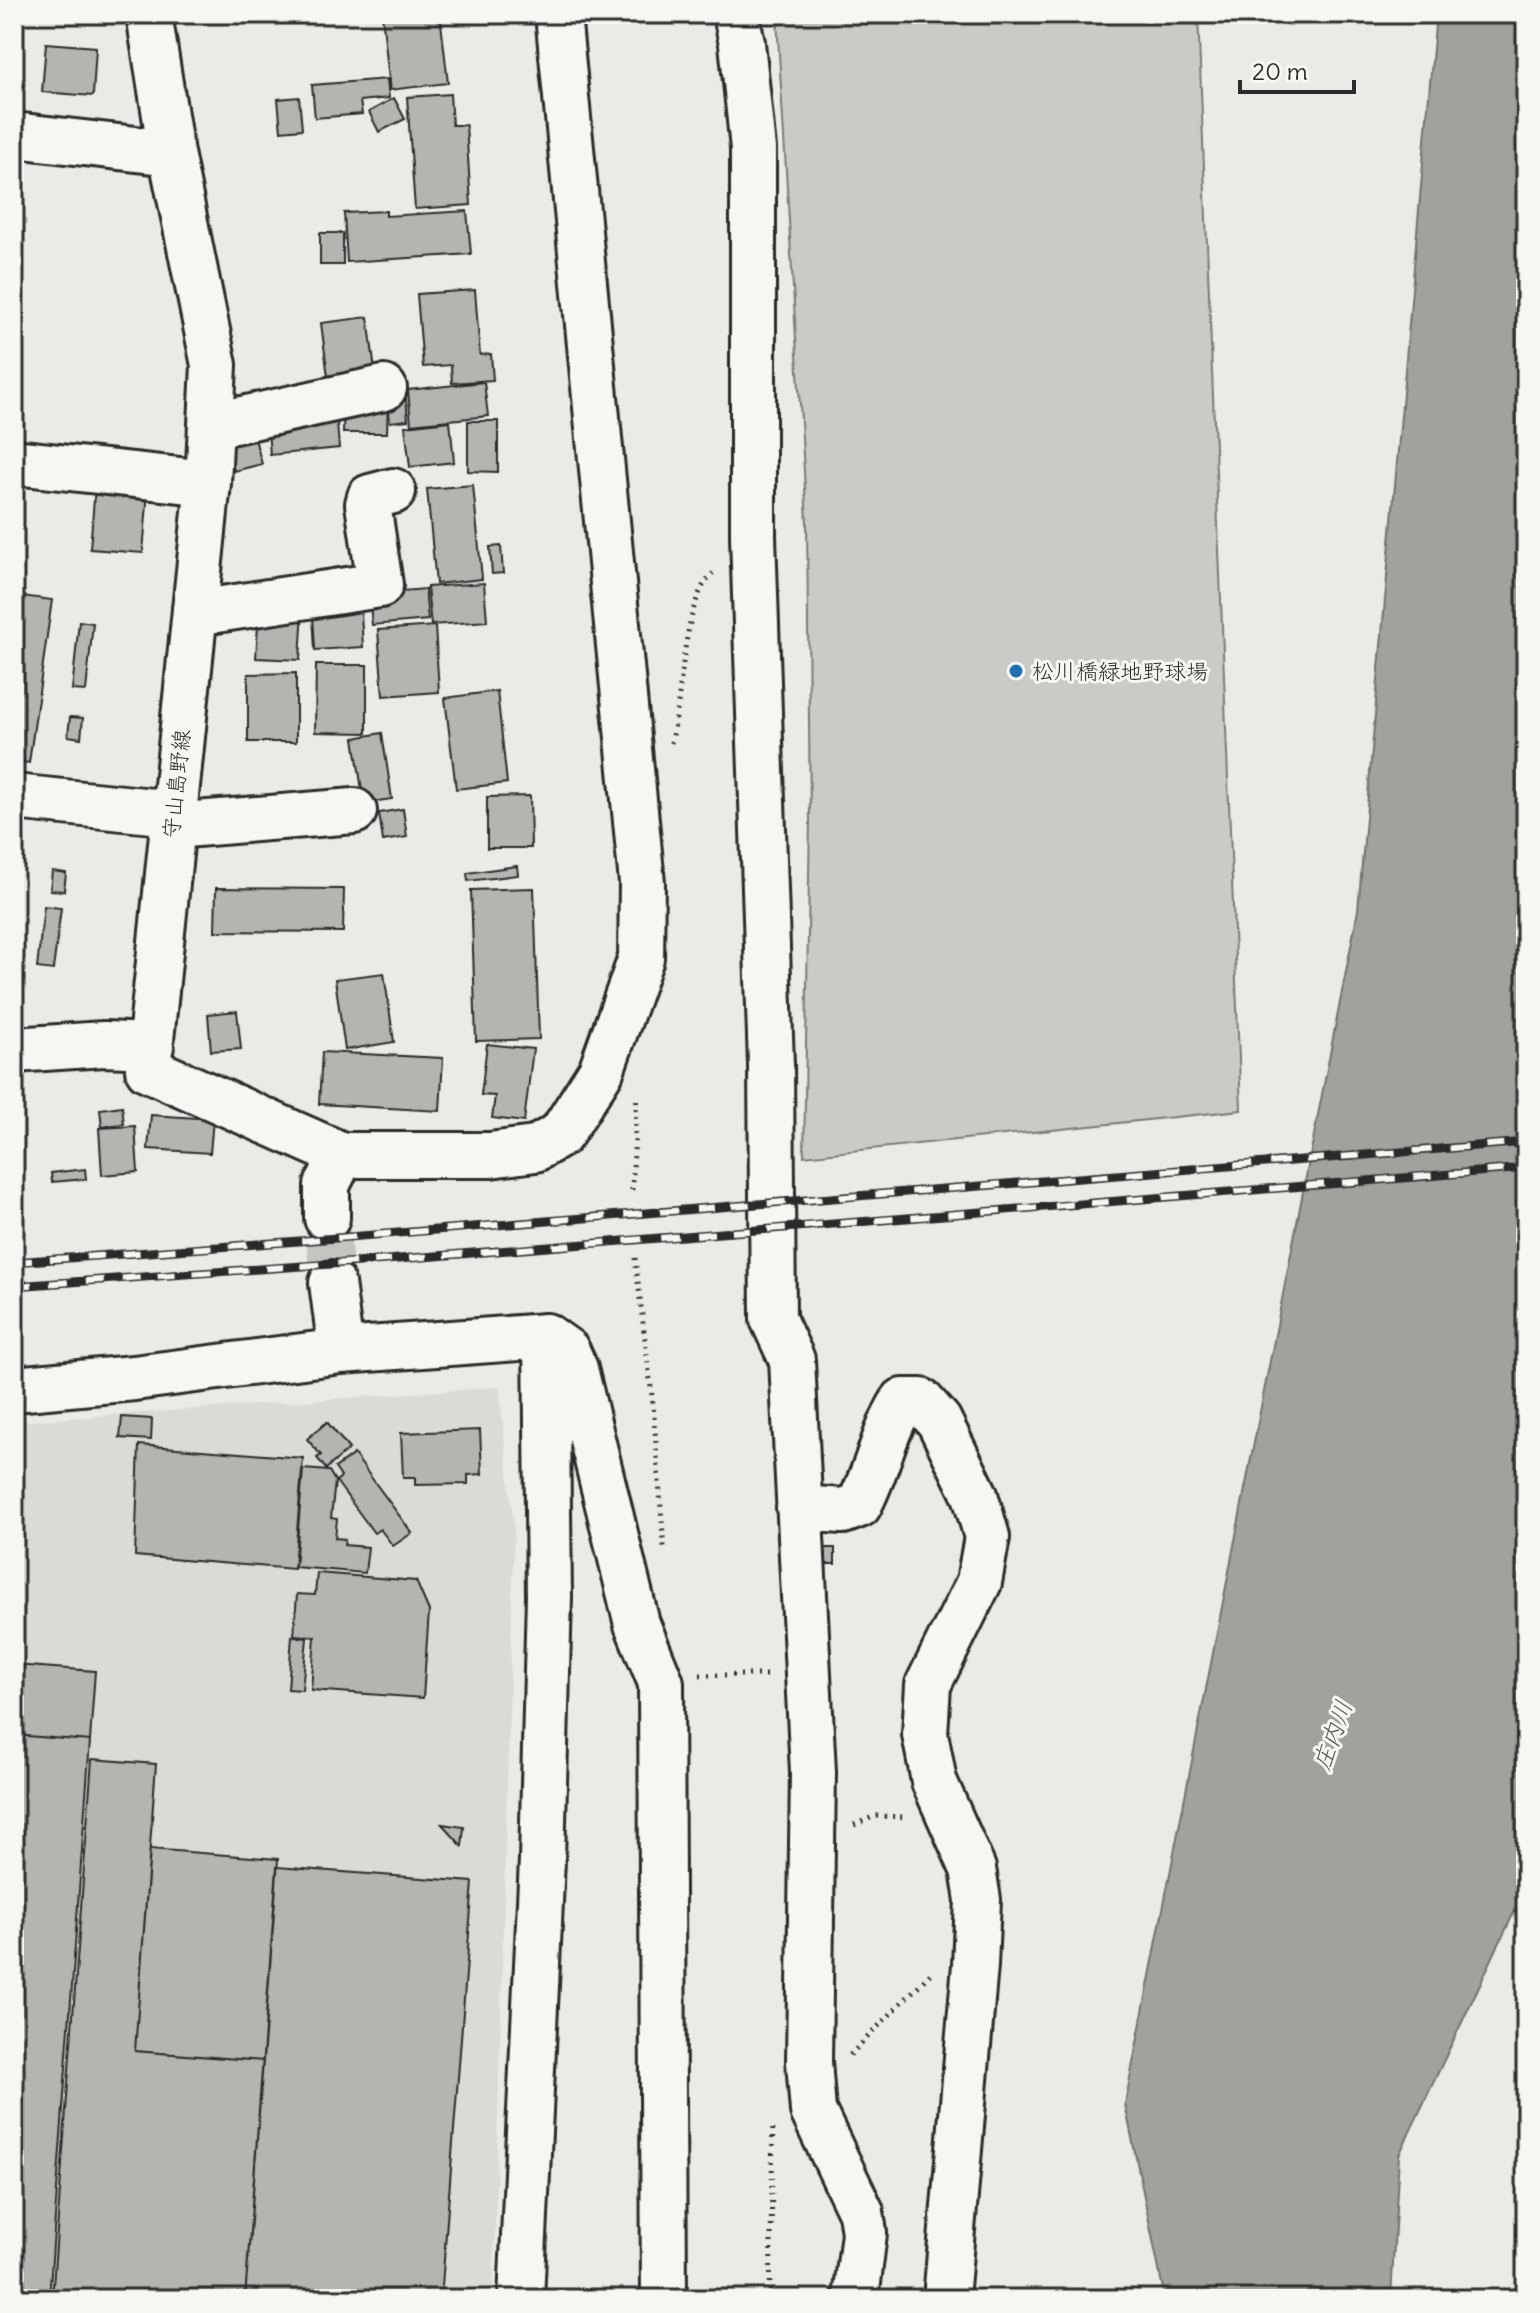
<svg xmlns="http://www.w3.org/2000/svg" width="1540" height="2313" viewBox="0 0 1540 2313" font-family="Delius,'Klee One',sans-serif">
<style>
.built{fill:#dadad6}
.green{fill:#cacac7;stroke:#7a7a79;stroke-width:2}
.water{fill:#a1a19e;stroke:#727270;stroke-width:2}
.building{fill:#b4b4b1;stroke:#2b2b2b;stroke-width:2}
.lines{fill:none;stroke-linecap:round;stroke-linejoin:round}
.minor-tunnel{stroke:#c4c4c1;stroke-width:44;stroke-dasharray:44 22;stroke-linecap:butt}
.minor-casing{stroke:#2b2b2b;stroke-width:50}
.path{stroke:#2b2b2b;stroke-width:5;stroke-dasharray:2 6;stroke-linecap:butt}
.minor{stroke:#f6f6f2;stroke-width:44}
.rail-casing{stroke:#2b2b2b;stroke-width:9}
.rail{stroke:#f6f6f2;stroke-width:6;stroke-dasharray:18;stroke-linecap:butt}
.poi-dot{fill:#1f6fb2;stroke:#f6f6f2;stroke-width:3}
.labels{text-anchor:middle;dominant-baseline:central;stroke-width:6;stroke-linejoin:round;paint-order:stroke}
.poi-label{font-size:22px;fill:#2b2b2b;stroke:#f6f6f2;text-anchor:start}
.street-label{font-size:22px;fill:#2b2b2b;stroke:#f6f6f2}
.water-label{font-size:24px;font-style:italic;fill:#545453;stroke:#f6f6f2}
</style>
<rect width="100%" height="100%" fill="#eaeae6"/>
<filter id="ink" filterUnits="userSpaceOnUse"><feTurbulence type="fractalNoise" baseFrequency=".0125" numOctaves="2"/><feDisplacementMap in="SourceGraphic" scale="16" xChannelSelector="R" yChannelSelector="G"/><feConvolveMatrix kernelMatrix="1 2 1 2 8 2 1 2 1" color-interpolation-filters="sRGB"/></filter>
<g filter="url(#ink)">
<!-- built -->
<path class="built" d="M499,1387L514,1529L493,2299H14V1422Z"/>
<!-- green -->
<path class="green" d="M946,14H1198L1241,1110L804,1156L810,820L807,522L777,20Z"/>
<!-- water -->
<path class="water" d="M1436,14H1526V1887L1399,2155L1391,2299H1165L1125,2104L1358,910Z"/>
<!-- building -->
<path class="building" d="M176,14H229L177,23Z
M382,14H440L448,83L390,90Z
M46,43L96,47L93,96L42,92Z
M387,79L389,98L360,101L362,114L315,118L312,85Z
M450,94L452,125H466L471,205L415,209L407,97Z
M299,97L302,129L281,131L278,99Z
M394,98L405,119L379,132L369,112Z
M386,211V216L467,211L471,254L347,262L344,213Z
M320,233H343V265H320Z
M475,290L480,355L491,354L493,380L452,383L451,365L423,367L417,294Z
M368,317L375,371L328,377L321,323Z
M484,382L488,416L411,424L408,390Z
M406,398L408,420L390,422L388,400Z
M344,401H388L387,433H343Z
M336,411L339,448L270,455L267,418Z
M450,421L454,462L410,467L405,426Z
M468,421H498V472L468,471Z
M255,439L262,464L234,471L229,446Z
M473,485L482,579L436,584L427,489Z
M95,486L148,490L143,553L90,549Z
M501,546L503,573L492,574L490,547Z
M484,583L487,621L431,625L427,587Z
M425,589L428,620L372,625L369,594Z
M14,595L52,600L29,763L14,761Z
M360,595L363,647L315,650L312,597Z
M259,607L303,609L300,660L256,658Z
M79,621L93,623L86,691L72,690Z
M435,626L439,692L383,696L378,630Z
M316,665H367V733L315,732Z
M296,673V742H248V674Z
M497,691L507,783L456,789L445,698Z
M70,717L83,718L81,738L68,736Z
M382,733L392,799L364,803L354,738Z
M530,796L531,848H487V797Z
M403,809L407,837L383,841L379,813Z
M517,866L518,875L468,881L467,873Z
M52,871L66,873L64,891L50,890Z
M216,888L344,889L343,932L215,931Z
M534,888L539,1039L476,1041L471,890Z
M44,906L61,908L53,970L37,968Z
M384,973L394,1042L345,1050L335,979Z
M237,1011L241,1049L211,1051L208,1014Z
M487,1044L533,1049L524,1122L492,1118L495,1096L481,1095Z
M322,1052L443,1058L440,1111L319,1104Z
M122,1106L124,1124L102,1127L100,1109Z
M151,1115L213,1119L210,1153L148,1149Z
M135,1126L138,1172L102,1175L99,1128Z
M85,1169L86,1179L52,1182L51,1173Z
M122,1417L152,1419L151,1440L120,1438Z
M327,1422L349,1449L326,1469L317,1458L321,1455L307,1439Z
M480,1430L482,1474L468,1475V1484L415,1485V1477H403L401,1433Z
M139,1445L303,1458L294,1569L135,1556Z
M354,1454L412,1533L393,1546L380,1529L374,1533L336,1481L341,1477L335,1468Z
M303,1469L329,1471L335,1481L331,1518L337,1519L335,1538L345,1539L344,1545L368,1547L365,1573L295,1567Z
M822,1548H835V1564H821Z
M317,1573L416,1581L429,1611L423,1698L311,1690L315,1637L294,1635L297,1594L315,1595Z
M292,1636L307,1638L302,1690L288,1689Z
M14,1665L95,1671L90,1741L14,1735Z
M14,1735L90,1741L49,2299H14Z
M92,1759L156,1764L135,2051L263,2061L245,2299H52Z
M442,1824L464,1827L462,1846Z
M150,1849L278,1859L263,2061L135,2051Z
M277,1867L473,1882L441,2299H245Z"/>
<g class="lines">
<!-- minor-tunnel -->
<path class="minor-tunnel" d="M327,1218L332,1283"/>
<defs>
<path id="minor" d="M149,14L171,153L214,365L208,483L148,1069L342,1155H490L535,1149L561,1134L601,1071L641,958L642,883L558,14
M736,14L742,43L753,149V536L771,1065L773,1319L792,1360L813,1772L809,2062L813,2111L861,2212L864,2233L856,2299
M14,135L171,153
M211,426L384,388
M14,462L208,483
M195,608L216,610L380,585L368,504L370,497L393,491
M14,797L173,813
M172,826L354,811
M14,1050L104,1044L151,1046
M327,1218V1185L342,1155
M332,1283L341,1351
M14,1389L134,1378L341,1351L546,1336L567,1351L575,1369L637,1624L661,1683L664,2299
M799,1508L843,1511L859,1505C877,1472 883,1433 903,1401H921L939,1421L975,1495L987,1537L979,1582L928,1685L925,1734L934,1781L973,1869L978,1900L975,1965L946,2299
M521,2299L542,1860L549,1596L546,1336"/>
</defs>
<!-- minor casing -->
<use href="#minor" class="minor-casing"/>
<!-- path -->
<path class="path" d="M671,743C683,699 681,602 713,573
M632,1190L637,1095
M635,1258L653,1404L664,1547
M700,1675H770
M854,1825L875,1816L906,1817
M850,2055L933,1971
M770,2299L773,2123"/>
<!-- minor -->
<use href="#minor" class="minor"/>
<defs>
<path id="rail" d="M14,1262L299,1241L1526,1142
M14,1286L374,1261L1526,1168"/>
</defs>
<!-- rail casing -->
<use href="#rail" class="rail-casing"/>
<!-- rail -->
<use href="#rail" class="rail"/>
</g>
</g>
<!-- markers -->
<circle class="poi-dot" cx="1016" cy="671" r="8"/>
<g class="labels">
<!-- poi labels -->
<g class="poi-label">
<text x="1032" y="671">松川橋緑地野球場</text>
</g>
<!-- street labels -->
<g class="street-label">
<text transform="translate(176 784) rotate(-84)">守山島野線</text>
</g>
<!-- water labels -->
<g class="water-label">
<text transform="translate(1332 1735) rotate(-70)">庄内川</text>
</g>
</g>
<!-- margin -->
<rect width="1540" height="2313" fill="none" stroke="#f6f6f2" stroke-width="48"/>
<rect x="24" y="24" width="1492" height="2265" fill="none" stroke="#2b2b2b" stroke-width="3" filter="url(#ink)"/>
<!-- scale -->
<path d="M1240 80v12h114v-12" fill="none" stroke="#2b2b2b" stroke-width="4"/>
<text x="1252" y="80" font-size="24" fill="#2b2b2b" stroke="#f6f6f2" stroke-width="6" paint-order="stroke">20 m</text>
</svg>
